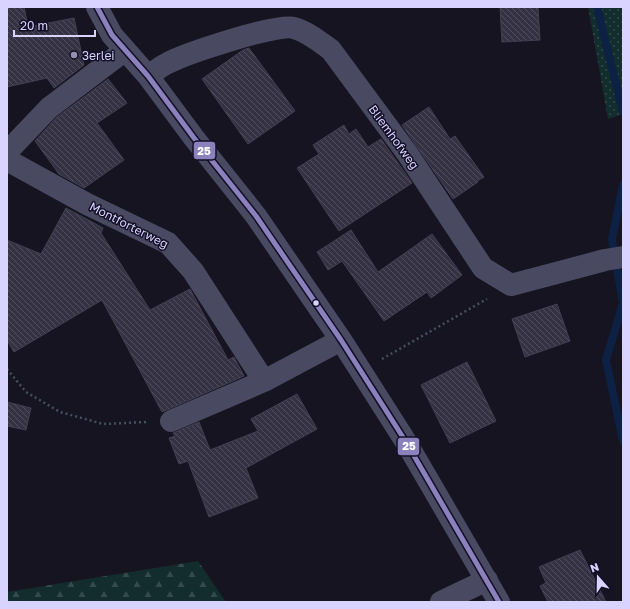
<svg xmlns="http://www.w3.org/2000/svg" width="630" height="609" viewBox="0 0 630 609" font-family="'Golos Text',sans-serif">
<style>
.grass{fill:url(#grass-dots)}
.forest{fill:url(#forest-firs)}
.lines{fill:none;stroke-linecap:round;stroke-linejoin:round}
.stream{stroke:#0d2144;stroke-width:8}
.building{fill:url(#building-back-hatch);stroke:#433f54}
.path{stroke:#44505f;stroke-width:2.5;stroke-dasharray:2 3;stroke-linecap:butt}
.minor{stroke:#4a4962;stroke-width:22}
.bus-1-casing{stroke:#130f26;stroke-width:8}
.bus-1{stroke:#8b81bd;stroke-width:5}
.poi-dot{fill:#9591b1;stroke:#130f26;stroke-width:1.5}
.bus-dot{fill:#d9d4ff;stroke:#130f26;stroke-width:1.5}
.labels{text-anchor:middle;dominant-baseline:central;stroke-width:3;stroke-linejoin:round;paint-order:stroke}
.poi-label{font-size:12px;fill:#d9d4ff;stroke:#130f26;text-anchor:start}
.street-label{font-size:12px;fill:#d9d4ff;stroke:#130f26}
.line-badge{stroke:#130f26;stroke-width:1.5}
.badge-label{font-size:11px;text-anchor:middle;font-weight:bold;fill:#fff}
</style>
<defs>
<pattern id="grass-dots" width="8" height="8" patternUnits="userSpaceOnUse"><rect width="8" height="8" fill="#132c2d"/><path d="M2 2h.1M6 6h.1" fill="none" stroke="#354a4c" stroke-width="1.8" stroke-linecap="round"/></pattern>
<pattern id="forest-firs" width="22" height="20" patternUnits="userSpaceOnUse"><rect width="22" height="20" fill="#132c2d"/><path d="M5 1l3.5 6h-7zM16 11l3.5 6h-7z" fill="#354a4c"/></pattern>
<pattern id="building-back-hatch" width="6" height="6" patternUnits="userSpaceOnUse"><rect width="6" height="6" fill="#343243"/><path d="M-1 5l2 2M0 0l6 6M5-1l2 2" fill="none" stroke="#514f5f"/></pattern>
</defs>
<rect width="100%" height="100%" fill="#161421"/>
<!-- grass -->
<path class="grass" d="M588,7H623V114L608,119Z"/>
<!-- forest -->
<path class="forest" d="M198,561L226,602H7V592Z"/>
<g class="lines">
<!-- stream -->
<path class="stream" d="M597,7L623,112
M623,185L612,239L623,303L606,360L623,441"/>
</g>
<!-- building -->
<path class="building" d="M7,7H24L28,27L74,18L84,65L54,88L47,78L7,87Z
M500,7H538L540,40L502,42Z
M249,48L295,111L248,144L202,79L243,50Z
M108,79L127,103L97,123L124,160L84,188L59,174L35,141L57,117Z
M429,107L450,139L455,136L484,177L477,181L478,182L453,199L402,125Z
M344,125L349,134L356,129L368,147L381,139L412,183L339,231L297,168L319,154L313,145Z
M66,208L103,228L101,233L150,310L190,289L228,360L234,357L244,376L162,412L102,300L14,352L7,340V240L41,254Z
M351,230L378,272L432,234L462,275L431,298L427,292L384,321L342,261L328,270L317,252Z
M557,304L570,341L525,357L512,319Z
M467,362L496,421L450,443L421,385Z
M297,394L317,429L246,468L258,498L209,517L188,461L179,464L169,438L175,436L173,433L199,422L210,450L258,431L251,419Z
M7,402L31,408L26,430L7,426Z
M580,550L606,602H548L540,586L546,583L539,567Z"/>
<g class="lines">
<!-- path -->
<path class="path" d="M382,359L487,299
M7,369L26,392L60,412L103,424L147,422"/>
<!-- minor -->
<path class="minor" d="M97,7L112,35L148,76L194,138L256,216L341,340L406,442L499,602
M148,76C154,72 160,67 166,64C184,54 277,23 294,28C308,32 320,42 331,50L407,153L483,268L511,285L605,260L623,257
M7,152L49,108L124,51
M7,160L87,204L168,243L193,271L264,381
M171,421L264,381L341,340
M441,602L487,580"/>
<defs>
<path id="bus-1" d="M97,7L112,35L148,76L194,138L256,216L341,340L406,442L499,602"/>
</defs>
<!-- bus-1 casing -->
<use href="#bus-1" class="bus-1-casing"/>
<!-- bus-1 -->
<use href="#bus-1" class="bus-1"/>
</g>
<!-- markers -->
<circle class="poi-dot" cx="74" cy="55" r="4"/>
<circle class="bus-dot" cx="316" cy="303" r="3.5"/>
<g class="labels">
<!-- poi labels -->
<g class="poi-label">
<text x="82" y="55">3erlei</text>
</g>
<!-- street labels -->
<g class="street-label">
<text transform="translate(394 137) rotate(54)">Bliemhofweg</text>
<text transform="translate(129 225) rotate(27)">Montforterweg</text>
</g>
</g>
<g class="line-badge">
<rect x="193" y="141" width="23" height="19" rx="4" fill="#8b81bd"/>
<rect x="397" y="437" width="23" height="19" rx="4" fill="#8b81bd"/>
</g>
<g class="badge-label">
<text x="204" y="155">25</text>
<text x="409" y="450">25</text>
</g>
<!-- border -->
<rect width="630" height="609" fill="none" stroke="#d9d4ff" stroke-width="16"/>
<!-- north arrow -->
<g transform="translate(598 577) rotate(340)" stroke="#130f26" stroke-width="3" paint-order="stroke">
<path d="M0-3L7 15L0 10L-7 15Z" fill="#d9d4ff"/>
<text y="-6" font-size="11" font-weight="bold" text-anchor="middle" fill="#d9d4ff">N</text>
</g>
<!-- scale -->
<path d="M14 30v6h81v-6" fill="none" stroke="#d9d4ff" stroke-width="2"/>
<text x="20" y="30" font-size="12" fill="#d9d4ff" stroke="#130f26" stroke-width="3" paint-order="stroke">20 m</text>
</svg>
